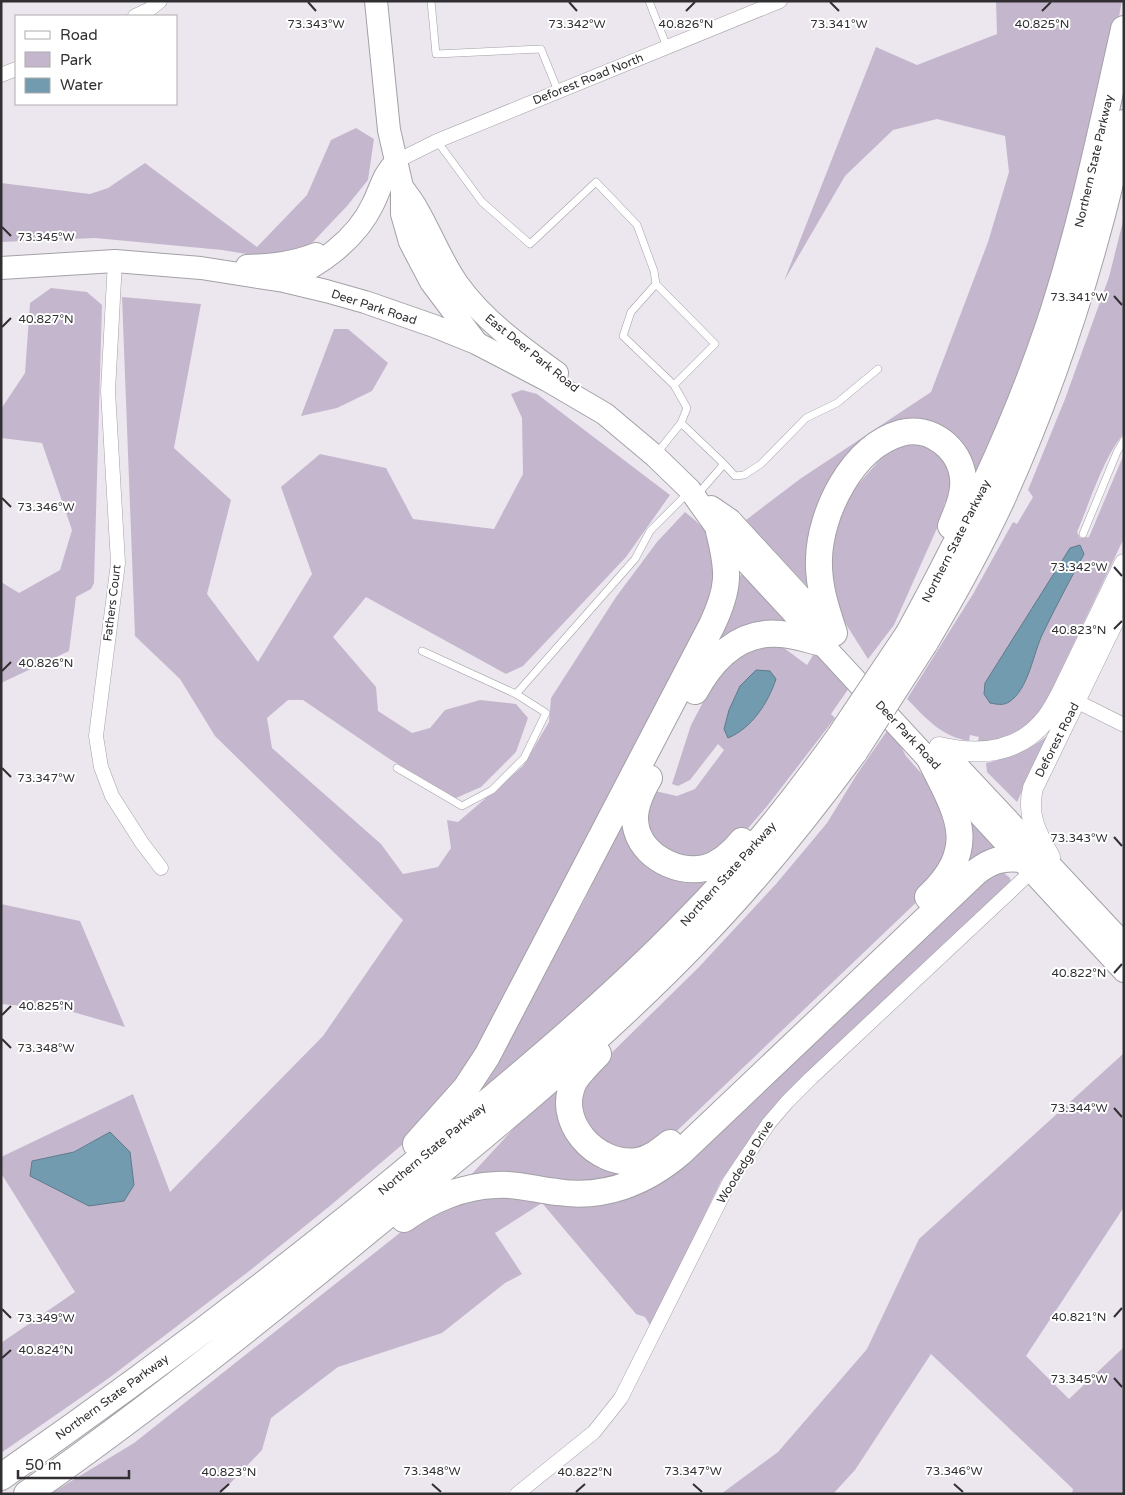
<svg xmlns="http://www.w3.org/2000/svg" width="1125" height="1495" viewBox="0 0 1125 1495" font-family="'Varela Round',sans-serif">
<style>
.green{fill:#c4b7cd;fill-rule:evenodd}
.water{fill:#729bb0;stroke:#5e7b8a}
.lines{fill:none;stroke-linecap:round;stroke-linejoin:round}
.lane-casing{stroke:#a3a0a6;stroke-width:8}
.street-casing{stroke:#a3a0a6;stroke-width:15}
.secondary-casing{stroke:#a3a0a6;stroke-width:21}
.primary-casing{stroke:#a3a0a6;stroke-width:24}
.highway-casing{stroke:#a3a0a6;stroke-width:28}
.lane{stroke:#fff;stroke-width:7}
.street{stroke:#fff;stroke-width:14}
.secondary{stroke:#fff;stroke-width:20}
.primary{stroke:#fff;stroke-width:22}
.highway{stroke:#fff;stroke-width:26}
.highway-bridge-casing{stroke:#a3a0a6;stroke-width:28;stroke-linecap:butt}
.highway-bridge{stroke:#fff;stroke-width:26}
.ticks{fill:none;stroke:#312f32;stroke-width:2}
.labels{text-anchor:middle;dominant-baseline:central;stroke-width:4;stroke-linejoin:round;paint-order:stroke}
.street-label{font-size:12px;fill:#312f32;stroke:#fff}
.ticks-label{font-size:12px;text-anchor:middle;fill:#312f32;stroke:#fff;stroke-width:4;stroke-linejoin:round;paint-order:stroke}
</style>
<rect width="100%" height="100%" fill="#ece7ef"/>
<!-- green -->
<path class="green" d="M996,1H1122L1099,119L1030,364L973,478L969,453L953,437L870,443L810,582L807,586L746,520L800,479L931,392L988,242L1009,172L1005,136L937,119L893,130L845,176L784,281L876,47L917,65L997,34Z
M356,128L374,139L368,180L347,206L312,243L278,259L222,250L95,238L1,242V183L90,194L108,188L145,163L257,247L307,195L331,140Z
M1124,217V433C1103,458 1090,502 1077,532L1080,538L1089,537L1124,454V538L1041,712C1018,734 1011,741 978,741L979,737L970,735L969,741C940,736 926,718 907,699L973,594L1013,522L1017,524L1033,497L1028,490L1065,399L1109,277Z
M51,288L87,292L102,305L94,583L91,589L76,597L69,651L1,683V582L19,593L60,570L72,530L42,443L1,438V409L25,373L30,303Z
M122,297L201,304L174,448L231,500L207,594L258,662L312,574L281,487L320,454L386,468L413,519L494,529L523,474L522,418L511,394L522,390L537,394L670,495L626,557L523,666L506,674L366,597L333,637L376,687L378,711L412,733L430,728L445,710L480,700L516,704L528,718L516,752L481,787L456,798L391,760L303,700H288L267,718L272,748L381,844L403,874L438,867L451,848L447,820L458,822L523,766L549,722L551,698L616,597L657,542L685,512C719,538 715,550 720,590L455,1089L403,1144L331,1205L248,1272L109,1378L1,1453V1343L75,1292L1,1173V1157L133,1094L170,1192L323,1036L403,920L215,736L180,679L135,636ZM110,1132L130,1152L46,1183L30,1176L32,1161L74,1152Z
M334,329H348L388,363L372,391L337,408L301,416Z
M910,441L934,445L953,459V502H945L938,526L894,625L868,659L837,610L830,572L836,528L853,490L884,455Z
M744,574L791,623L721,646L716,640L739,576Z
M764,646L784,648L807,665L815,652L851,685L831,714L835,718L768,805L737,841L708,858L683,860L657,845L647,821L650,803L655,791L677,796L695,789L724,750L718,744L690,780L678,786L672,784L691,725L719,672L741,651Z
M889,728L893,731L906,756L943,798L954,846L924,895L661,1146L633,1155L611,1149L589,1131L581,1102L591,1073L698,968L776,884L827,823L857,774Z
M1051,733L1031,771L1017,802L987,772L986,763C1014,756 1028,751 1051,733Z
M625,818L702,879L705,887L671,925L475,1101L470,1096L523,1014L585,899Z
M970,820L994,847L993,850L965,865Z
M992,872H1003L1010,878L1011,882L806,1074L757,1128L721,1181L651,1327L645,1317L636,1314L542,1203L495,1233L522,1274L505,1283L442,1333L338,1367L271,1418L262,1450L220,1494H50L134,1443L401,1232L434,1212L477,1197L624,1196Z
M1,904L80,921L125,1027L66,1010L1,1004Z
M1124,1053V1207L1026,1356L1069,1399L1124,1347V1494H1072L1073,1489L931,1354L855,1470L833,1494H721L778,1452L867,1349L919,1239Z
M564,1084L565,1108L620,1168L624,1183L469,1177L516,1126Z"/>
<!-- water -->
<path class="water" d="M1080,545L1084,554C1070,580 1056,606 1043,633C1033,653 1029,689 1009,702C1003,706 996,704 990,703L984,694L985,683L1070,548Z
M756,670L770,671L776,679C768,703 752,728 728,738L724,729L729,710L740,686Z
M110,1132L130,1152L134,1185L124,1201L89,1206L30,1176L32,1161L74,1152Z"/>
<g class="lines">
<defs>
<path id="lane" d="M431,1L436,54L541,49L558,91
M649,1L667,47
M437,141L482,202L530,244L596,182L637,225L654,271L656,284L631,312L623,336L674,385L687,408L681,423L657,453
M656,284L715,344L674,385
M681,423L724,464L697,495
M724,464L735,476L744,475L761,464L806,418L837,403L878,369
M1083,534L1117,452L1124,440
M422,651L516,694L635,559L650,531L688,493
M397,768L462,806L492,790L524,758L546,713L516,694"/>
<path id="street" d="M135,16L150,9L160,1
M1,75L16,69
M397,161L437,141L780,1
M115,261L108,391L118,563L96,736L101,767L112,796L142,843L161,868
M1076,701L1124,725
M517,1494L594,1432L621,1398L730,1181L769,1123L787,1102L811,1078L1032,871"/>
<path id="secondary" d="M939,747C978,756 1018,754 1045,720C1052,712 1056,703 1061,694L1124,564
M1050,857C1037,835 1026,815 1033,788L1124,600"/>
<path id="primary" d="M376,1L389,130L402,187V214L410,242L431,282L476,342
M402,187C407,194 413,201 417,209C431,233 441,260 457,283C483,320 521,347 557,373
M247,266C271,265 294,263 316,254
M1,268L115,261L201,268L284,281L326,291L365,302L434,326L476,343L547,380L605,414L655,456L690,490L719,531L737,552L1124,971
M284,281C319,266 356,240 373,204C381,188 383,174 397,161
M711,507L730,520L833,632
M945,753L1124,944"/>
<path id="highway" d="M834,633C826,609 818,585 819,559C820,513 852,447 901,433C930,425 960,448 963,478C965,494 957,511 951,526
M909,633C963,534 1013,432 1049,325C1081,228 1102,128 1124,29
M924,644C952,597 978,550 1001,501C1056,380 1096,253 1124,123
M695,691C713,658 740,630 781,634C795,635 809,640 823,643
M649,778C642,790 635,804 635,818C635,852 674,875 705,868C720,864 733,852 742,841
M928,897C981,847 957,813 930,759
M598,1054C590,1062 581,1071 575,1080C553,1120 596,1167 637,1161C650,1159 660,1151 670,1143
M416,1144L466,1088L487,1056L712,625C730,587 729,571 719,531
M404,1219C430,1200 463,1186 496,1185C517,1183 536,1190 557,1192C603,1199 645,1183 680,1153L976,872C990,861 1002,857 1020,859
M1,1477C153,1371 300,1260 441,1141C525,1071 609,1001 685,923C742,866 793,802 840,736
M27,1494C145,1411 258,1322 369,1230C481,1139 593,1048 693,945C752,885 805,819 855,751"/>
</defs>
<!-- lane casing -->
<use href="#lane" class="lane-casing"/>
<!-- street casing -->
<use href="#street" class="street-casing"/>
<!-- secondary casing -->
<use href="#secondary" class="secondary-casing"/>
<!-- primary casing -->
<use href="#primary" class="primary-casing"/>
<!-- highway casing -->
<use href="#highway" class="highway-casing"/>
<!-- lane -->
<use href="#lane" class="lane"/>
<!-- street -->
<use href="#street" class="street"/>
<!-- secondary -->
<use href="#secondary" class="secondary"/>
<!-- primary -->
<use href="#primary" class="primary"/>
<!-- highway -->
<use href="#highway" class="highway"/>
<defs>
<path id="highway-bridge" d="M840,736L909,633
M855,751L924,644"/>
</defs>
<!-- highway-bridge casing -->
<use href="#highway-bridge" class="highway-bridge-casing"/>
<!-- highway-bridge -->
<use href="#highway-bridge" class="highway-bridge"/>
</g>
<!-- ticks -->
<path class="ticks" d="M308,2L316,11M569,2L577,11M830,2L839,11M686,11L695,2M1042,11L1051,2M2,227L11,236M1114,296L1122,305M2,327L11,318M2,498L11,507M1114,567L1122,576M1114,629L1122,621M2,671L11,662M2,768L11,777M1114,837L1122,846M1114,973L1122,964M2,1015L11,1006M2,1039L11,1048M1114,1108L1122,1117M2,1309L11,1318M1114,1317L1122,1308M2,1358L11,1350M1114,1378L1122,1387M432,1484L441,1492M693,1484L702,1492M954,1484L963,1492M220,1492L229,1484M576,1492L585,1484"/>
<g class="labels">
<!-- street labels -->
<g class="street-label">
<text transform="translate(588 79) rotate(-22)">Deforest Road North</text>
<text transform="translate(1094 161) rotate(-77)">Northern State Parkway</text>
<text transform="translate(374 307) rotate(18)">Deer Park Road</text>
<text transform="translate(532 353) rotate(39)">East Deer Park Road</text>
<text transform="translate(956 541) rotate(-63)">Northern State Parkway</text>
<text transform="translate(112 603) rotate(-83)">Fathers Court</text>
<text transform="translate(908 735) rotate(47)">Deer Park Road</text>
<text transform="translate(1057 740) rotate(-63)">Deforest Road</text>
<text transform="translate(728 874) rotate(-48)">Northern State Parkway</text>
<text transform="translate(432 1149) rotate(-40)">Northern State Parkway</text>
<text transform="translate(745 1162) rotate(-58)">Woodedge Drive</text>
<text transform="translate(112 1397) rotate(-36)">Northern State Parkway</text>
</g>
</g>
<g class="ticks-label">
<text x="686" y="28">40.826°N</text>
<text x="1042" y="28">40.825°N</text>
<text x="316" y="28">73.343°W</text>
<text x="577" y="28">73.342°W</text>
<text x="839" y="28">73.341°W</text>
<text x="46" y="241">73.345°W</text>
<text x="1079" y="301">73.341°W</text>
<text x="46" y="323">40.827°N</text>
<text x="46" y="511">73.346°W</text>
<text x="1079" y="571">73.342°W</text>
<text x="1079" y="634">40.823°N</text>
<text x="46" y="667">40.826°N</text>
<text x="46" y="782">73.347°W</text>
<text x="1079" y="842">73.343°W</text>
<text x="1079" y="977">40.822°N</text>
<text x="46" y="1010">40.825°N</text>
<text x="46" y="1052">73.348°W</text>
<text x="1079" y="1112">73.344°W</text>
<text x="1079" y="1321">40.821°N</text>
<text x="46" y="1322">73.349°W</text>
<text x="46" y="1354">40.824°N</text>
<text x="1079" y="1383">73.345°W</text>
<text x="432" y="1475">73.348°W</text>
<text x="693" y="1475">73.347°W</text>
<text x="954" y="1475">73.346°W</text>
<text x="229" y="1476">40.823°N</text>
<text x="585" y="1476">40.822°N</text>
</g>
<!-- border -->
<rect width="1125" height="1495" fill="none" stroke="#312f32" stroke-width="5"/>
<!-- legend -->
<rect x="15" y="15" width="162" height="90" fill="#ffffff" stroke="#adacad"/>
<rect x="25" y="31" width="25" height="8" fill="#ffffff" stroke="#adacad"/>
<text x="60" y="40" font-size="15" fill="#312f32">Road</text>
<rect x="25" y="52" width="25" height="15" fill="#c4b7cd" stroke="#adacad"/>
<text x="60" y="65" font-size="15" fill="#312f32">Park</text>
<rect x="25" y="78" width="25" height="15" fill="#729bb0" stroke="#adacad"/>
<text x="60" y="90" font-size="15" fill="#312f32">Water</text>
<!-- scale -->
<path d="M18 1470v8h111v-8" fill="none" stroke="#312f32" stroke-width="2.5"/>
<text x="25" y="1470" font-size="15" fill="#312f32" stroke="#ffffff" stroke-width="4" paint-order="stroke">50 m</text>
</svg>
